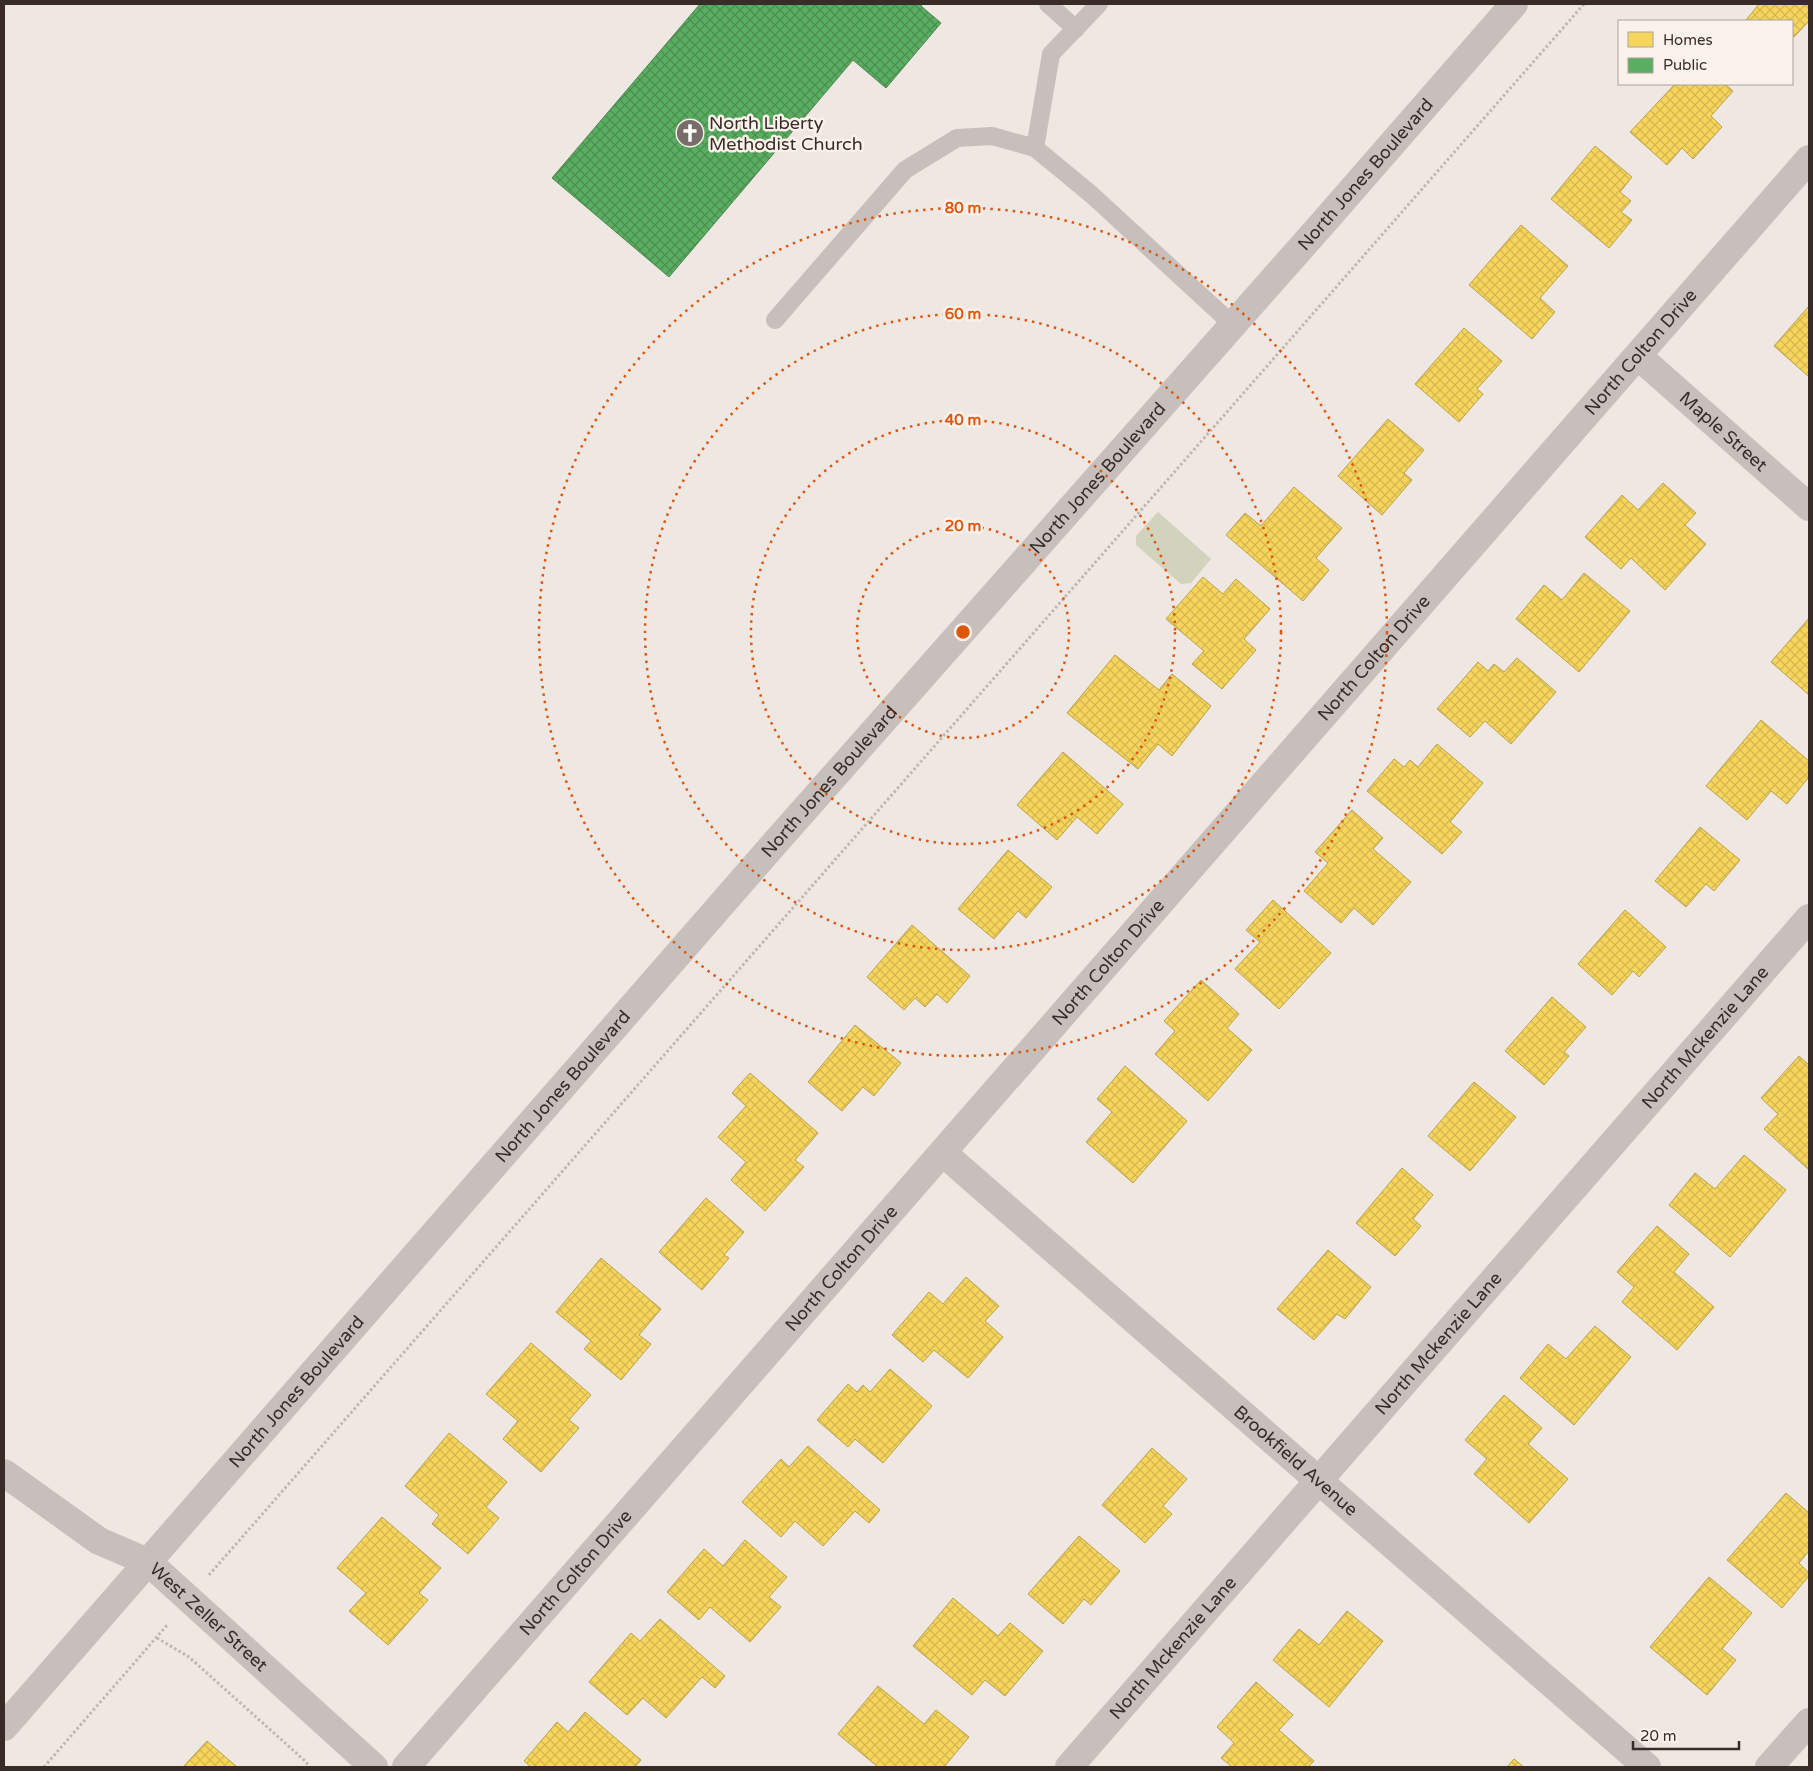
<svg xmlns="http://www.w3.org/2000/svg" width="1813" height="1771" viewBox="0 0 1813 1771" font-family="'Varela Round',sans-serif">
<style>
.park{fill:#d1d3bc}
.homes{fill:url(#homes-cross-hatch);stroke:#bda24d}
.public{fill:url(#public-cross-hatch);stroke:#508750}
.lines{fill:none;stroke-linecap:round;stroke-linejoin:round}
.path{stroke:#c0b7b3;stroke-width:3;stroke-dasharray:2.5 2.5;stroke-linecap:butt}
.service{stroke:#c7bfbb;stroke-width:18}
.minor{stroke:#c7bfbb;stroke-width:28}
.tertiary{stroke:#c7bfbb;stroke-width:28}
.ring{fill:none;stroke:#df570d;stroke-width:2.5;stroke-dasharray:2.5 5}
.labels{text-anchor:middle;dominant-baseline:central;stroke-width:5;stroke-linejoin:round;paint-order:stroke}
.poi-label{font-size:18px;fill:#382c29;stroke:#faf1ea;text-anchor:start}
.street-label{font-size:18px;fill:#382c29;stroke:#faf1ea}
.centre{fill:#df570d;stroke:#faf1ea;stroke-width:2.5}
.ring-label{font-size:15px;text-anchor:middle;font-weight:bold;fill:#df570d;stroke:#faf1ea;stroke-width:5;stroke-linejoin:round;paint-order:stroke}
</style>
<defs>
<pattern id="homes-cross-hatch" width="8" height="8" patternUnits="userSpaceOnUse" patternTransform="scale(1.25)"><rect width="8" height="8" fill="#f6d55c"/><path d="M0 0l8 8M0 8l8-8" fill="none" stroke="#d4b750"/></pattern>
<pattern id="public-cross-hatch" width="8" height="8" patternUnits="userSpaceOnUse" patternTransform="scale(1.25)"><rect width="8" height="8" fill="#5aae61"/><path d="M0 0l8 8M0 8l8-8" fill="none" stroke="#4b8e50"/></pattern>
</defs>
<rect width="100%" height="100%" fill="#eee7e2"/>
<!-- park -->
<path class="park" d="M1158,512L1211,559L1191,583L1181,584L1136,545V536Z"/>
<!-- homes -->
<path class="homes" d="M1759,4H1809V21L1794,37L1792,35V21H1748L1746,20Z
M1675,84H1725L1733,91L1711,116L1722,127L1693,159L1682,148L1667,165L1630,132Z
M1595,146L1632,177L1620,192L1631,201L1621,212L1632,220L1609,248L1551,199Z
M1521,225L1568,266L1540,298L1555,312L1532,339L1469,285Z
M1809,306V377L1774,346Z
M1464,328L1502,361L1477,389L1483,394L1459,422L1415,384Z
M1388,419L1424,450L1404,473L1412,480L1382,515L1338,476Z
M1663,483L1696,513L1685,525L1706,544L1665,590L1631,558L1621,569L1585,537L1622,495L1638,510Z
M1294,487L1342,528L1316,558L1329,570L1303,601L1226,535L1245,513L1261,526Z
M1584,573L1630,611L1579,672L1516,619L1544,585L1562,600Z
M1203,577L1223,594L1236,579L1270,609L1244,639L1256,650L1222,689L1192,664L1204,651L1166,619Z
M1809,618V695L1771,662Z
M1115,655L1159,690L1172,674L1211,706L1172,756L1158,744L1138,769L1067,713Z
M1517,658L1556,692L1511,744L1485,721L1470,737L1437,709L1478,662L1488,671L1494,664L1504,672Z
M1761,720L1809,761V777L1787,804L1771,791L1747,820L1706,786Z
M1437,744L1483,783L1450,822L1462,832L1442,854L1367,791L1394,759L1404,767L1410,760L1418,767Z
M1063,752L1123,804L1097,834L1077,817L1057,840L1017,805Z
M1352,810L1383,838L1373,849L1411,882L1373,925L1354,908L1341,923L1304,891L1328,863L1315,852Z
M1700,827L1740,860L1714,891L1706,884L1686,907L1655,881Z
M1008,850L1052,887L1026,918L1018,911L994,939L958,909Z
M1273,900L1331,953L1279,1009L1235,969L1260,942L1246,930Z
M1625,910L1666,947L1639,977L1633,971L1612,995L1578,964Z
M912,925L970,976L947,1003L937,994L925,1007L915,998L904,1010L867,977Z
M1201,980L1239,1014L1227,1028L1252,1050L1208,1101L1155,1054L1175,1031L1164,1021Z
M1552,997L1586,1027L1564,1052L1569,1056L1544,1085L1505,1051Z
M855,1025L901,1063L874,1096L863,1087L842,1111L808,1082Z
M1799,1056L1809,1065V1170L1764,1129L1778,1114L1761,1098Z
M1125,1066L1187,1121L1133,1183L1086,1142L1112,1112L1097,1099Z
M750,1073L818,1133L795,1160L804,1167L765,1211L731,1180L746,1162L718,1137L746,1106L732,1093Z
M1474,1082L1516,1117L1470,1171L1428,1136Z
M1744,1155L1786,1190L1730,1257L1669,1205L1695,1173L1715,1189Z
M1402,1168L1433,1195L1413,1219L1421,1226L1395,1256L1356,1223Z
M706,1198L744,1232L724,1255L729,1258L702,1290L659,1252Z
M1657,1226L1689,1254L1674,1272L1714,1307L1677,1350L1622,1302L1634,1287L1617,1272Z
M1328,1250L1371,1287L1345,1319L1337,1314L1314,1340L1277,1309Z
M601,1258L661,1309L639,1335L651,1344L621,1380L584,1349L591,1341L556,1312Z
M966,1277L999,1306L985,1321L1003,1337L968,1378L934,1350L923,1362L892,1335L929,1292L943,1304Z
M1595,1326L1631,1357L1574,1425L1520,1378L1548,1344L1566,1359Z
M531,1343L591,1395L569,1420L579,1428L541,1472L503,1439L518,1421L486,1394Z
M890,1369L932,1406L883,1463L855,1439L848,1447L817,1420L848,1384L857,1392L863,1385L870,1392Z
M1504,1395L1542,1428L1528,1444L1568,1479L1529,1523L1474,1474L1487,1459L1465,1440Z
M449,1433L507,1482L486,1507L499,1518L468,1554L432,1524L439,1515L405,1486Z
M808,1446L880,1510L869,1523L855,1511L823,1546L795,1521L781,1537L742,1502L781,1459L789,1467Z
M1152,1448L1187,1479L1163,1506L1172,1514L1145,1543L1102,1505Z
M1786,1493L1809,1513V1551L1799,1563L1809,1573V1576L1782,1608L1727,1560Z
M382,1517L441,1568L419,1593L428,1600L388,1645L349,1611L366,1593L337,1568Z
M1079,1536L1120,1571L1091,1605L1084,1599L1063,1624L1028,1594Z
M745,1540L787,1577L769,1597L781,1607L750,1642L710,1607L699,1620L667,1592L704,1549L723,1566Z
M1709,1577L1752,1613L1722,1649L1736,1660L1707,1695L1650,1647Z
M953,1598L998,1636L1010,1623L1043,1651L1005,1696L985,1680L972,1695L913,1646Z
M1347,1611L1383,1641L1329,1707L1273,1660L1299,1629L1319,1645Z
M660,1619L725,1676L715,1688L702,1677L666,1718L643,1698L627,1715L589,1682L631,1633L640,1641Z
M1256,1682L1293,1715L1279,1730L1314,1761L1308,1767H1232L1221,1758L1234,1743L1217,1727Z
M878,1686L924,1724L936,1710L969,1737L944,1767H878L838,1734Z
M585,1712L641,1760L635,1767H531L524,1761L557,1722L568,1732Z
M207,1741L237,1767H183Z
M1514,1759L1524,1767H1507Z"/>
<!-- public -->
<path class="public" d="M700,4H923L921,6L941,23L886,88L853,60L669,277L552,178Z"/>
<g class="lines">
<!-- path -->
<path class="path" d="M209,1575L1584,4
M157,1638L189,1657L304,1760L310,1767
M44,1767L168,1624"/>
<!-- service -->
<path class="service" d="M1048,4L1076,29
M1035,148L1051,54L1099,4
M775,320L905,170L957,138L992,136L1035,148L1092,195L1233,325"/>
<!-- minor -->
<g class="minor">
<path id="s1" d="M1638,356L1809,507"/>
<path id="s2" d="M943,1153L1647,1767"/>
<path d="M4,1473L99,1541L148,1562"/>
<path id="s3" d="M406,1767L1809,159"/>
<path id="s4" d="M1069,1767L1809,918"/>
<path d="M1769,1767L1809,1722"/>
</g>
<!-- tertiary -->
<g class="tertiary">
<path id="s5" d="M148,1562L374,1767"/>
<path id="s6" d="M4,1727L775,843L1323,223L1514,4"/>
</g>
</g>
<!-- distance rings -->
<g class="ring">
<circle cx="963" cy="632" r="106"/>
<circle cx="963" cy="632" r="212"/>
<circle cx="963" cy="632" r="318"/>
<circle cx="963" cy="632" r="424"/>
</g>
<!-- icons -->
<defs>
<symbol id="church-disc" viewBox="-11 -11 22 22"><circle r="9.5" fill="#786d6a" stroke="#faf1ea"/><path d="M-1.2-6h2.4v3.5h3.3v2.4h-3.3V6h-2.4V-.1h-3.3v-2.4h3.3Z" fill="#fff"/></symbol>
</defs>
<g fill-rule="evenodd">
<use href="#church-disc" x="674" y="117" width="32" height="32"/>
</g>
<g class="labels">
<!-- poi labels -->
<g class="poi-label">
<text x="709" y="123">North Liberty<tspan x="709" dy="21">Methodist Church</tspan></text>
</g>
<!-- street labels -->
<g class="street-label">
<text stroke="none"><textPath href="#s6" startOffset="2065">North Jones Boulevard</textPath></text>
<text stroke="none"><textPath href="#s3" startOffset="1878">North Colton Drive</textPath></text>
<text stroke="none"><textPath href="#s1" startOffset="114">Maple Street</textPath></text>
<text stroke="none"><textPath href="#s6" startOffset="1660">North Jones Boulevard</textPath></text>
<text stroke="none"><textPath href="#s3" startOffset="1472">North Colton Drive</textPath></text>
<text stroke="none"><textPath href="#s6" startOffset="1255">North Jones Boulevard</textPath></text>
<text stroke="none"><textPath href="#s3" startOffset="1068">North Colton Drive</textPath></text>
<text stroke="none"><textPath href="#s4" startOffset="968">North Mckenzie Lane</textPath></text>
<text stroke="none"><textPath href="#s6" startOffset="850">North Jones Boulevard</textPath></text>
<text stroke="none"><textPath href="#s3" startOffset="662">North Colton Drive</textPath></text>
<text stroke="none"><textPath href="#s4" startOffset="562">North Mckenzie Lane</textPath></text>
<text stroke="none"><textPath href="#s6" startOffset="445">North Jones Boulevard</textPath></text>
<text stroke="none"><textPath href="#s2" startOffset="468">Brookfield Avenue</textPath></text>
<text stroke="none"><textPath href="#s3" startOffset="258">North Colton Drive</textPath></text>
<text stroke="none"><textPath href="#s5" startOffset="82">West Zeller Street</textPath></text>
<text stroke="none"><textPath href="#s4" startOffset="158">North Mckenzie Lane</textPath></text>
</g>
</g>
<circle cx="963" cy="632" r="8" class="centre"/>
<g class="ring-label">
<text x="963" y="213">80 m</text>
<text x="963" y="319">60 m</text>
<text x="963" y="425">40 m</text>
<text x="963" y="531">20 m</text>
</g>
<!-- border -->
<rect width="1813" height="1771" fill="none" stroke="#382c29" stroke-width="10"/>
<!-- legend -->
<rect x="1618" y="20" width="175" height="65" fill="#faf1ea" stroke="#aca29d"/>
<rect x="1628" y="32" width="25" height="15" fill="#f6d55c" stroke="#aca29d"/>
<text x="1663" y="45" font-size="15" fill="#382c29">Homes</text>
<rect x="1628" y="58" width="25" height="15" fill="#5aae61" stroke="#aca29d"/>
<text x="1663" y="70" font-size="15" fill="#382c29">Public</text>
<!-- scale -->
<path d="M1633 1741v8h106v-8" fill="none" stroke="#382c29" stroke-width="2.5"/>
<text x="1640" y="1741" font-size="15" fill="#382c29" stroke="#faf1ea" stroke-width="4" paint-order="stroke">20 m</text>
</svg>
